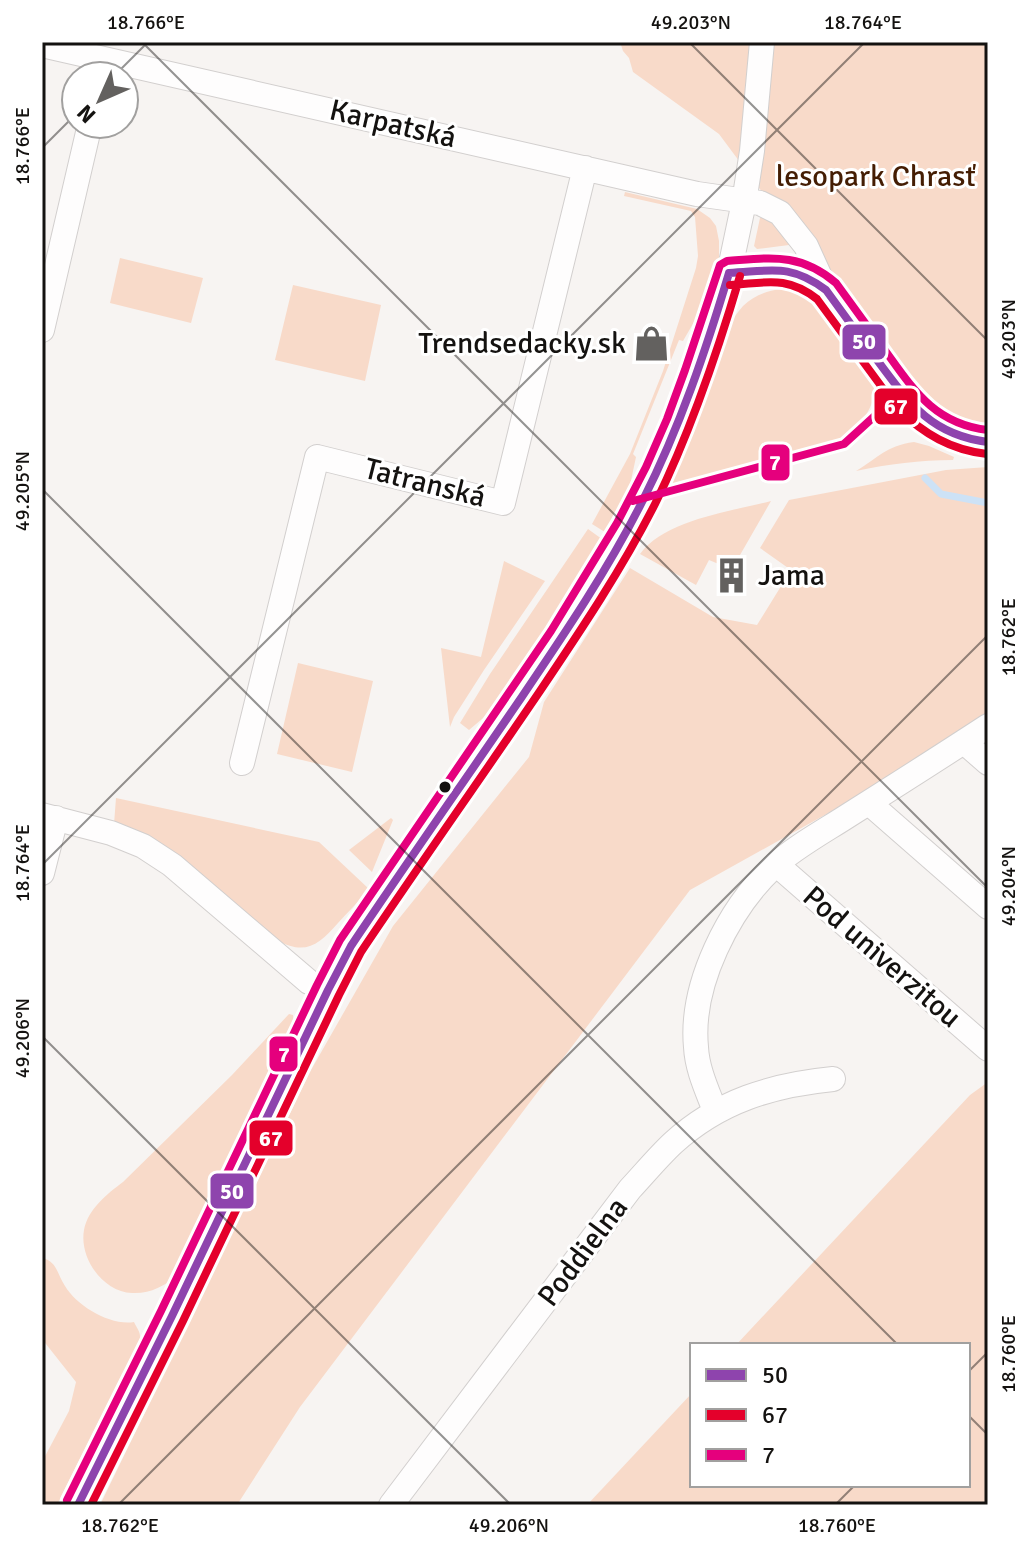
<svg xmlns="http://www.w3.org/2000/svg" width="1030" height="1547" viewBox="0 0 1030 1547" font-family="Signika,sans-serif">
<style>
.green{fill:#f8dac9}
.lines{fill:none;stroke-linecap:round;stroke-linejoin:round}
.stream{stroke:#cde2f6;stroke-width:7}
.minor-casing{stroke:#d2cfce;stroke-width:26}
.minor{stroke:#fefdfd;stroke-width:24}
.bus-1-casing{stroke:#fff;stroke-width:14}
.bus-2-casing{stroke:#fff;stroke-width:14}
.bus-3-casing{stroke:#fff;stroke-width:14}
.bus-1{stroke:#8e44ad;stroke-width:8}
.bus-2{stroke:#e4002b;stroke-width:8}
.bus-3{stroke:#e5007d;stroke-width:8}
.ticks{fill:none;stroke:#141210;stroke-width:2;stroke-opacity:0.45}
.bus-dot{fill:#141210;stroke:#fff;stroke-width:3}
.labels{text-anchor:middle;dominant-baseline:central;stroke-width:6;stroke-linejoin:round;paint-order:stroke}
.street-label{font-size:30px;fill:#141210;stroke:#fff}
.park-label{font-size:30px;fill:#441d03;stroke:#fff}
.poi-label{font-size:30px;fill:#141210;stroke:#fff;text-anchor:end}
.line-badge{stroke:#fff;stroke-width:3}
.badge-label{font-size:22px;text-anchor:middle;font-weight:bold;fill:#fff}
.neatline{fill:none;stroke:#141210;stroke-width:3}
.ticks-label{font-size:20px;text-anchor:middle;fill:#141210}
</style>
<rect width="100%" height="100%" fill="#f7f4f2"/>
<!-- green -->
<path class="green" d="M620,42H988V426L952,421L931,400L889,351L849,296L771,204L719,134L633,72L629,58L623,51Z
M625,192L697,209L710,218L716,226L719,241V258L709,296L683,341L679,340L633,454L636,457L626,504L608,534L592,524L630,454L663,371L696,268L698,256L695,217L691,211L624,196Z
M764,216L773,221L790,242L789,245L757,249L754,246L760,218Z
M120,258L203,278L191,323L110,303Z
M293,285L381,305L365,381L275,360Z
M781,289C820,292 826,309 847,338C855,351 869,365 873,380C881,407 852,436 830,447L667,489L664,486C677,456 692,426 703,396C715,366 721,330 743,306C754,295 767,291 781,289Z
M914,442L929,446L954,457L953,460C920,460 889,464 856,471C879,457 886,446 914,442Z
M988,467V724L690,890L300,1407L237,1505H100L311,1070L393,926L529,757L544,702L630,568L713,617L757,625L791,570L760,548L789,500L946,470Z
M771,501L736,562L726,557L721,565L709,560L696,585L640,554C666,519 730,512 771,501Z
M588,529L606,542L559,620L502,702L469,730L460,723L490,674Z
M504,561L545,581L484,670L454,717L450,727L441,648L481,657Z
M298,663L373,681L352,772L277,754Z
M116,798L319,842L369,889C359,901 348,912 338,923C319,945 305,956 277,940L114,824Z
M391,818L393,820L372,872L349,850Z
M289,1014L293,1015L294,1026L290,1039L279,1065L177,1276C164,1286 150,1294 132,1293C103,1292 79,1258 84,1230C88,1209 107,1194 123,1182L232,1075Z
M988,1082V1505H587L692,1393V1485H968V1345H736L970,1095Z
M42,1258C57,1261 57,1274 65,1286C77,1306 110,1326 134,1322C136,1327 140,1331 140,1336C142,1350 132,1366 122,1374L57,1505H42V1462L69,1411L76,1382L42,1339Z"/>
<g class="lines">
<!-- stream -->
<path class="stream" d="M925,478L941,494L988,503"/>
<defs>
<path id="minor" d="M42,45L697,194L760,203L780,213L806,246L826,290L908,402C931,424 955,440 988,442
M729,273C771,272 790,260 826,290
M42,330L90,124
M964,742L988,763
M242,763L317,457L503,503L585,168
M869,803L988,907
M42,815L111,833L143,846L172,865L309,982L328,990
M776,864L988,1049
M42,873L56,818
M715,1111C707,1090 697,1069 696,1047C690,984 729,909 773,867C793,848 826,830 849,815C895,786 942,756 988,726
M78,1505L172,1316L328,990L351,946L576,616L618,545L657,472L708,343L729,273L744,202L752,151L762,42
M391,1505L630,1189C644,1174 658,1157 673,1143C719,1101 772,1085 833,1079"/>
</defs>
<!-- minor casing -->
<use href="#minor" class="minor-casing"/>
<!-- minor -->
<use href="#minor" class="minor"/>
<defs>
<path id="bus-1" d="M729,273C771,271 790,263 826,290C843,313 860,337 877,360C909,403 931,435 988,442
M78,1505L172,1316L328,990L351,946C406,864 463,783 519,701C563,636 608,570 643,500C680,427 706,350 729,273"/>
<path id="bus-2" d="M730,285C766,283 786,275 817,299L898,409C924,434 951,450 987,454
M91,1505L183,1321L339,995L361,952C420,864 481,778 540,691C581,630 622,569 655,504C691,431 717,354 740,276"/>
<path id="bus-3" d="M633,501L844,444L900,393
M67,1500L161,1311L317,985L340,940L551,631L617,523L646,467L667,419L685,370L720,265L727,261C770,258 800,252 836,283C852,305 868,327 884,349C913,389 934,424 988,430"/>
</defs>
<!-- bus-1 casing -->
<use href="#bus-1" class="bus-1-casing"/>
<!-- bus-2 casing -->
<use href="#bus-2" class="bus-2-casing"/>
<!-- bus-3 casing -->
<use href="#bus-3" class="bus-3-casing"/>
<!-- bus-1 -->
<use href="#bus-1" class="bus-1"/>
<!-- bus-2 -->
<use href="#bus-2" class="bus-2"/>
<!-- bus-3 -->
<use href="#bus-3" class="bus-3"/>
</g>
<!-- ticks -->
<path class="ticks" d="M142,42L988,888M689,42L988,341M114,76L148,42M42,148L76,114M42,489L898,1345M42,865L865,42M42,1036L511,1505M968,1372L988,1352M968,1415L988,1435M118,1505L988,635M835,1505L855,1485"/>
<!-- icons -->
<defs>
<symbol id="shop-bare" viewBox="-9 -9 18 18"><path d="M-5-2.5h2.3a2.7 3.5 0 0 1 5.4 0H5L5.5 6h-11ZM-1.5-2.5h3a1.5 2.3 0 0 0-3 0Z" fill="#63615f" stroke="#fff" stroke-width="2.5" paint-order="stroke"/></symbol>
<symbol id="building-bare" viewBox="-9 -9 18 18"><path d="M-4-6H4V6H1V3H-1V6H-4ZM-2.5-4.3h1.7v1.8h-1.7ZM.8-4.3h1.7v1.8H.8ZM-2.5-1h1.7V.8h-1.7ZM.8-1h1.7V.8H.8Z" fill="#63615f" stroke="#fff" stroke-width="2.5" paint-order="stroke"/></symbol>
</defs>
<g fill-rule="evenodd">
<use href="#shop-bare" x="626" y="318" width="51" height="51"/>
<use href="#building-bare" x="706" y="550" width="51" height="51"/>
</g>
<!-- markers -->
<circle class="bus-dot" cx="445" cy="787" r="7"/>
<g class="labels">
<!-- street labels -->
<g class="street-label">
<text transform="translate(393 124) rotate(13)">Karpatská</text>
<text transform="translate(425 483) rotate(14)">Tatranská</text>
<text transform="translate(882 957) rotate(41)">Pod univerzitou</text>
<text transform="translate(583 1252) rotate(-53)">Poddielna</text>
</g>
<!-- park labels -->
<g class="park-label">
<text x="876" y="176">lesopark Chrasť</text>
</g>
<!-- poi labels -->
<g class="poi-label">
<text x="626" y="343">Trendsedacky.sk</text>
<text x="758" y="575" text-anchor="start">Jama</text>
</g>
</g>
<g class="line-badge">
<rect x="841" y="323" width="46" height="38" rx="8" fill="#8e44ad"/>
<rect x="873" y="387" width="46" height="39" rx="8" fill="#e4002b"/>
<rect x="760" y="443" width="31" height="39" rx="8" fill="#e5007d"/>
<rect x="268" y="1035" width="31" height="38" rx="8" fill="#e5007d"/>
<rect x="248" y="1119" width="46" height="38" rx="8" fill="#e4002b"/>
<rect x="209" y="1172" width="46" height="38" rx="8" fill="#8e44ad"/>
</g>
<g class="badge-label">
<text x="864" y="349">50</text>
<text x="896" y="414">67</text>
<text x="775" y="470">7</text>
<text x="284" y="1062">7</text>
<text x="271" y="1146">67</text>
<text x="232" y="1199">50</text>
</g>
<!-- border -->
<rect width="1030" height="1547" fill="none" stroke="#ffffff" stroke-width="88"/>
<!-- legend -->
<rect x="690" y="1343" width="280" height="144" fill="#ffffff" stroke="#a1a09f" stroke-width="2"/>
<rect x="706" y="1369" width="40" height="12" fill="#8e44ad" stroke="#a1a09f" stroke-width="2"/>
<text x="762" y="1383" font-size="24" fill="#141210">50</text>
<rect x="706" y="1409" width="40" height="12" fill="#e4002b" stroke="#a1a09f" stroke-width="2"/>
<text x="762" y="1423" font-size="24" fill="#141210">67</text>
<rect x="706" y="1449" width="40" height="12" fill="#e5007d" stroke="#a1a09f" stroke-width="2"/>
<text x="762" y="1463" font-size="24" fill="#141210">7</text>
<!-- north arrow -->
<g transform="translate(100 100) rotate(225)"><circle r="38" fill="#ffffff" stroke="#a1a09f" stroke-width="2"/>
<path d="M0-6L14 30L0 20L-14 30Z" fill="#63615f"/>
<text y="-12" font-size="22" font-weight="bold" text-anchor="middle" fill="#141210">N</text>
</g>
<rect x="44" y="44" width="942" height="1459" class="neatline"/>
<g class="ticks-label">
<text x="146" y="29">18.766°E</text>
<text x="691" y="29">49.203°N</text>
<text x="863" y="29">18.764°E</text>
<text transform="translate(22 146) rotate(-90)" y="7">18.766°E</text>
<text transform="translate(1008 339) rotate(-90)" y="7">49.203°N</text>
<text transform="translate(22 491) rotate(-90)" y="7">49.205°N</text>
<text transform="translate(1008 637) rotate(-90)" y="7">18.762°E</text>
<text transform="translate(22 863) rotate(-90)" y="7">18.764°E</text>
<text transform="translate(1008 886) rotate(-90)" y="7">49.204°N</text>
<text transform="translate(22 1038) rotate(-90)" y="7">49.206°N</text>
<text transform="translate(1008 1354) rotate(-90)" y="7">18.760°E</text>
<text x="120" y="1532">18.762°E</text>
<text x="509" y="1532">49.206°N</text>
<text x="837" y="1532">18.760°E</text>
</g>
</svg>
